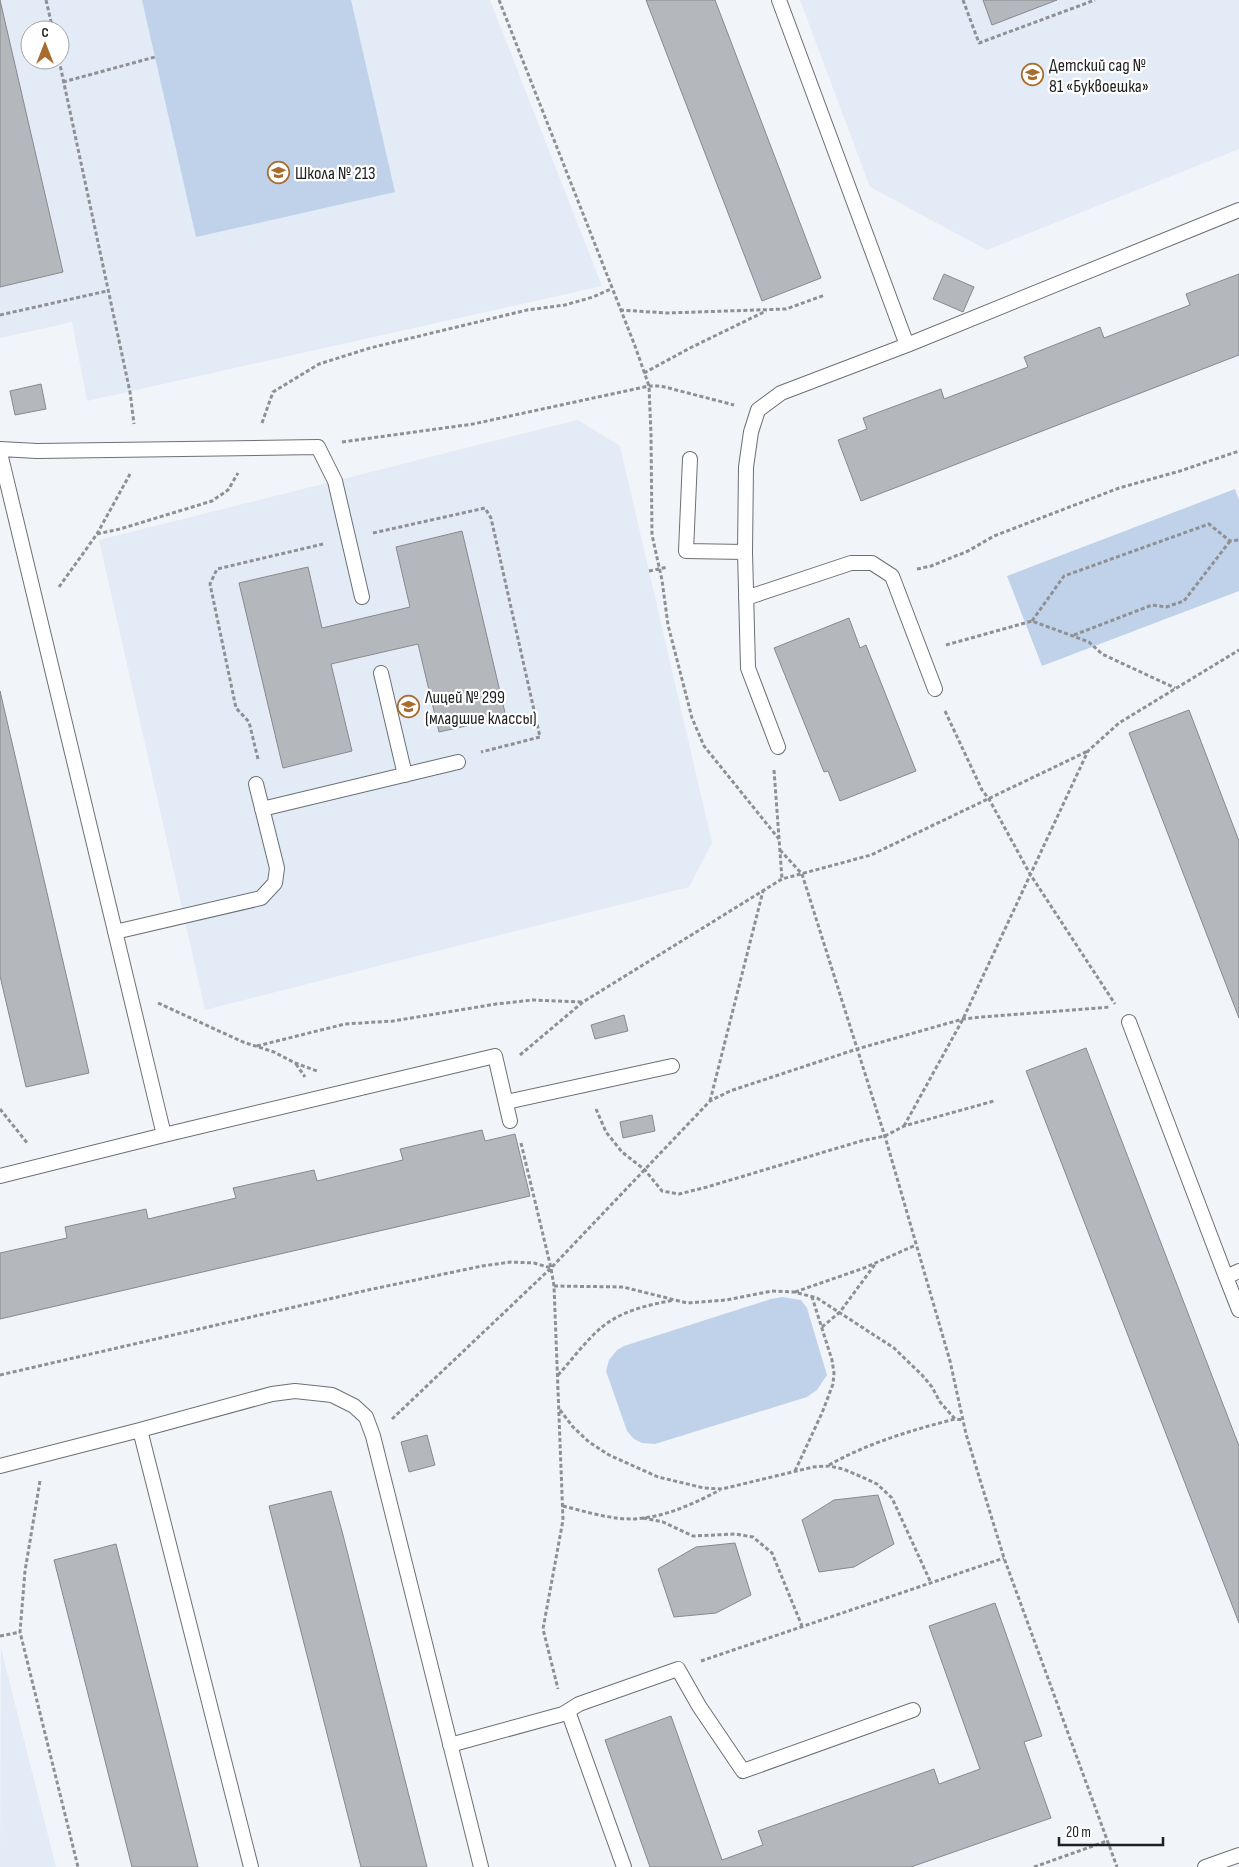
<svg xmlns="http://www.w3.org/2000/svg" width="1239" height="1867" viewBox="0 0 1239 1867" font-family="'Sofia Sans Condensed',sans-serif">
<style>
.built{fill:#e2ebf6;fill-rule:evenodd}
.green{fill:#bfd2e9}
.building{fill:#b4b8bd;stroke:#868a8f}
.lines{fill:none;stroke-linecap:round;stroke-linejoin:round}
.lane-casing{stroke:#6c7074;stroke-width:16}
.path{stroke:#8e9094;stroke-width:3;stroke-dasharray:4 2.5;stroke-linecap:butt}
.lane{stroke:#fff;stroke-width:14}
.labels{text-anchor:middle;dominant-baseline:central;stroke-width:4.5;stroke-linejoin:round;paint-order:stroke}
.poi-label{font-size:18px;fill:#1e1f21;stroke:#fff;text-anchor:start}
</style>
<rect width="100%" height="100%" fill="#f1f5fa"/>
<!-- built -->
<path class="built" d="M0,0H490L602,286L87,401L72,322L0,338ZM30,30H60V60H30Z
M800,0H1239V149L987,250L870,187Z
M578,420L620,446L712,843L689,887L205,1010L99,540Z
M1,1648L56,1867H0Z"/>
<!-- green -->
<path class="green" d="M142,0H351L395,192L196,237Z
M1235,489L1239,500V591L1042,666L1007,576Z
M782,1297L801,1300L807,1308L827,1375L817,1390L807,1397L655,1444L642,1443L634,1439L627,1431L606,1371L609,1360L617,1350L624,1346L771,1299Z"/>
<!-- building -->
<path class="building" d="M0,0L63,272L0,287Z
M646,0H715L821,278L762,301Z
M983,0H1057L992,25Z
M944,274L974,287L963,312L933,299Z
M1239,274V355L861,501L838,440L867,429L863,418L941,389L944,399L1028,367L1024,357L1100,327L1104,338L1190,305L1186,294Z
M41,384L46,409L15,415L10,391Z
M462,531L506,717L439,732L418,644L331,664L352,751L283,768L239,583L308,567L322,628L410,607L396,547Z
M849,618L860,648L866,645L916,771L840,801L828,771L824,772L774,648Z
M0,691L89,1073L26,1087L0,976Z
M1189,710L1239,841V1018L1129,733Z
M624,1015L628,1031L595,1039L591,1025Z
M1086,1048L1239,1446V1623L1026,1071Z
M652,1115L655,1131L623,1138L620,1122Z
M482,1130L485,1141L515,1134L530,1196L0,1319V1253L67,1238L65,1227L146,1209L148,1219L236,1198L233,1188L314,1170L317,1181L403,1160L400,1149Z
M427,1435L435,1465L409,1472L401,1442Z
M331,1491L343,1535L427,1867H361L269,1506Z
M878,1495L894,1544L854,1567L819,1572L802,1520L834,1500Z
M735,1543L751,1595L716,1613L674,1617L658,1569L696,1547Z
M116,1544L166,1740L198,1867H132L54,1560Z
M995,1603L1042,1736L1024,1742L1051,1818L911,1867H650L605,1740L671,1716L722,1860L763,1845L758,1831L934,1769L939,1784L980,1769L929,1626Z"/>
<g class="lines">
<defs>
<path id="lane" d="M779,0L907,345L1239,210
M0,449L37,451L318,447L335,481L362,597
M0,453L164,1135
M690,459L686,551L745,552
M746,598L851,563H872L892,576L935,689
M381,673L405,775
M778,747L748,668L745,552L746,467L751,432L758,410L781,393L907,345
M262,809L458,762
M115,932L261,898L275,883L277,868L256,784
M1129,1022L1226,1277
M506,1102L672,1066
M0,1176L164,1135L495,1056L510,1121
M1239,1271L1226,1277L1239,1310
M140,1430L272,1394L295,1391L332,1395L354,1406L366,1417L373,1436L481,1867
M0,1466L140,1430L251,1867
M568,1711L624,1867
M450,1745L563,1714L579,1704L678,1669L699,1706L743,1771L913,1710
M1205,1867L1239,1855"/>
</defs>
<!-- lane casing -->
<use href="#lane" class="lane-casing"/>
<!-- path -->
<path class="path" d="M46,0L53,30
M499,0L635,346L649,386L651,434L652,535L662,580L668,625L692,718L704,746L779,839
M963,0L979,43L1095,0
M59,60L130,392L134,424
M63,82L155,57
M620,310L667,313L786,309L825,295
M0,315L107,291
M644,373L690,348L766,311
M262,423L273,392L319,364L370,348L527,310L565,305L593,297L611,289
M342,442L473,424L649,386H661L734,405
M373,533L485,508L491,518L540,737L481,752
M97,534L120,529L212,501L228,490L238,473
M917,569L931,566L968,551L994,536L1119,488L1180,471L1239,451
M649,571L668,567
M59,587L97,534L130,474
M1032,621L1064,576L1209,524L1230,541L1239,540
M1074,635L1152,605L1166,607L1184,601L1230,541
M946,645L1032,621L1089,642L1102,654L1175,688
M945,711L982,790L989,799L1030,874L1115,1004
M258,759L249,722L236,708L210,584L217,569L323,544
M774,770L782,879
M780,850L802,874L886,1140L950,1361L966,1434L1004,1558L1117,1867
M158,1003L243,1042L274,1052L295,1063L317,1071
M257,1046L345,1024L393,1021L496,1004L533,1000L582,1002
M520,1055L583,1002L782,879L871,855L1088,751
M296,1064L305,1077
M710,1101L763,891
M0,1109L28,1144
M596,1109L606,1132L622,1152L645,1170L662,1191L679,1194L707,1187L861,1141L885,1136L904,1126L994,1101
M904,1126L963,1019L1088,751L1119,723L1239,650
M521,1143L551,1268
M554,1286L623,1287L687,1303L726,1300L772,1291L794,1292L817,1298L894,1348L922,1375L932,1387L940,1402L955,1419L963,1420
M795,1292L864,1268L916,1245
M822,1327L840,1312L876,1263
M0,1375L368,1290L482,1266L511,1262L534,1263L551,1268L554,1286L563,1520L543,1629L558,1689
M558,1375C572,1360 586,1340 602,1327C623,1310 649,1305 674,1300
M560,1410L573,1427L589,1442L609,1455L658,1477L704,1488L722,1489L813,1467L829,1466L843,1469L862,1477L877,1484L892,1498L931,1583
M392,1419L551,1268L710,1101L730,1091L857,1049L963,1019L981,1017L1110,1007
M829,1465C868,1443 912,1430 955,1419
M795,1471L822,1413L833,1384L834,1373L832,1360L812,1297
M40,1481L25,1571L20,1632L78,1867
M563,1506C588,1512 617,1522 643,1518C670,1515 697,1502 720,1490
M643,1518L663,1522L693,1536L735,1534L753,1537L772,1553L802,1626
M0,1636L20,1632
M701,1661L1004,1558
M1034,1867L1107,1841"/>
<!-- lane -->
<use href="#lane" class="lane"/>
</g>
<!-- icons -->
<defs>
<symbol id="school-ring" viewBox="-11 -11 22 22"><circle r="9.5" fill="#fff" stroke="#a86d2e" stroke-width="1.5"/><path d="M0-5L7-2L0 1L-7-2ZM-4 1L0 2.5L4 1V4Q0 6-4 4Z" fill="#a86d2e"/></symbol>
</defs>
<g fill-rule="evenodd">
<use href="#school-ring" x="1020" y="62" width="25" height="25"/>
<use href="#school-ring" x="266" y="160" width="25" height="25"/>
<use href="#school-ring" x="396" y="694" width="25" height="25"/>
</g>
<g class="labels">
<!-- poi labels -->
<g class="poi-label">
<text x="1049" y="65">Детский сад №<tspan x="1049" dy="21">81 «Буквоешка»</tspan></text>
<text x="295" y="173">Школа № 213</text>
<text x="425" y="697">Лицей № 299<tspan x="425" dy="21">(младшие классы)</tspan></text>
</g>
</g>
<!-- north arrow -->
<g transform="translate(45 45)"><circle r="24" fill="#ffffff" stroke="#a5a5a6"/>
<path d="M0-4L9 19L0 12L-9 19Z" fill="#a86d2e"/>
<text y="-8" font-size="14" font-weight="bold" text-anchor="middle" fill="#1e1f21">С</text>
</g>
<!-- scale -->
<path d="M1059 1837v8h104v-8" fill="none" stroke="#1e1f21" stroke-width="2.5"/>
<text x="1066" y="1837" font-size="15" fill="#1e1f21" stroke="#ffffff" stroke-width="4" paint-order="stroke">20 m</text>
</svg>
